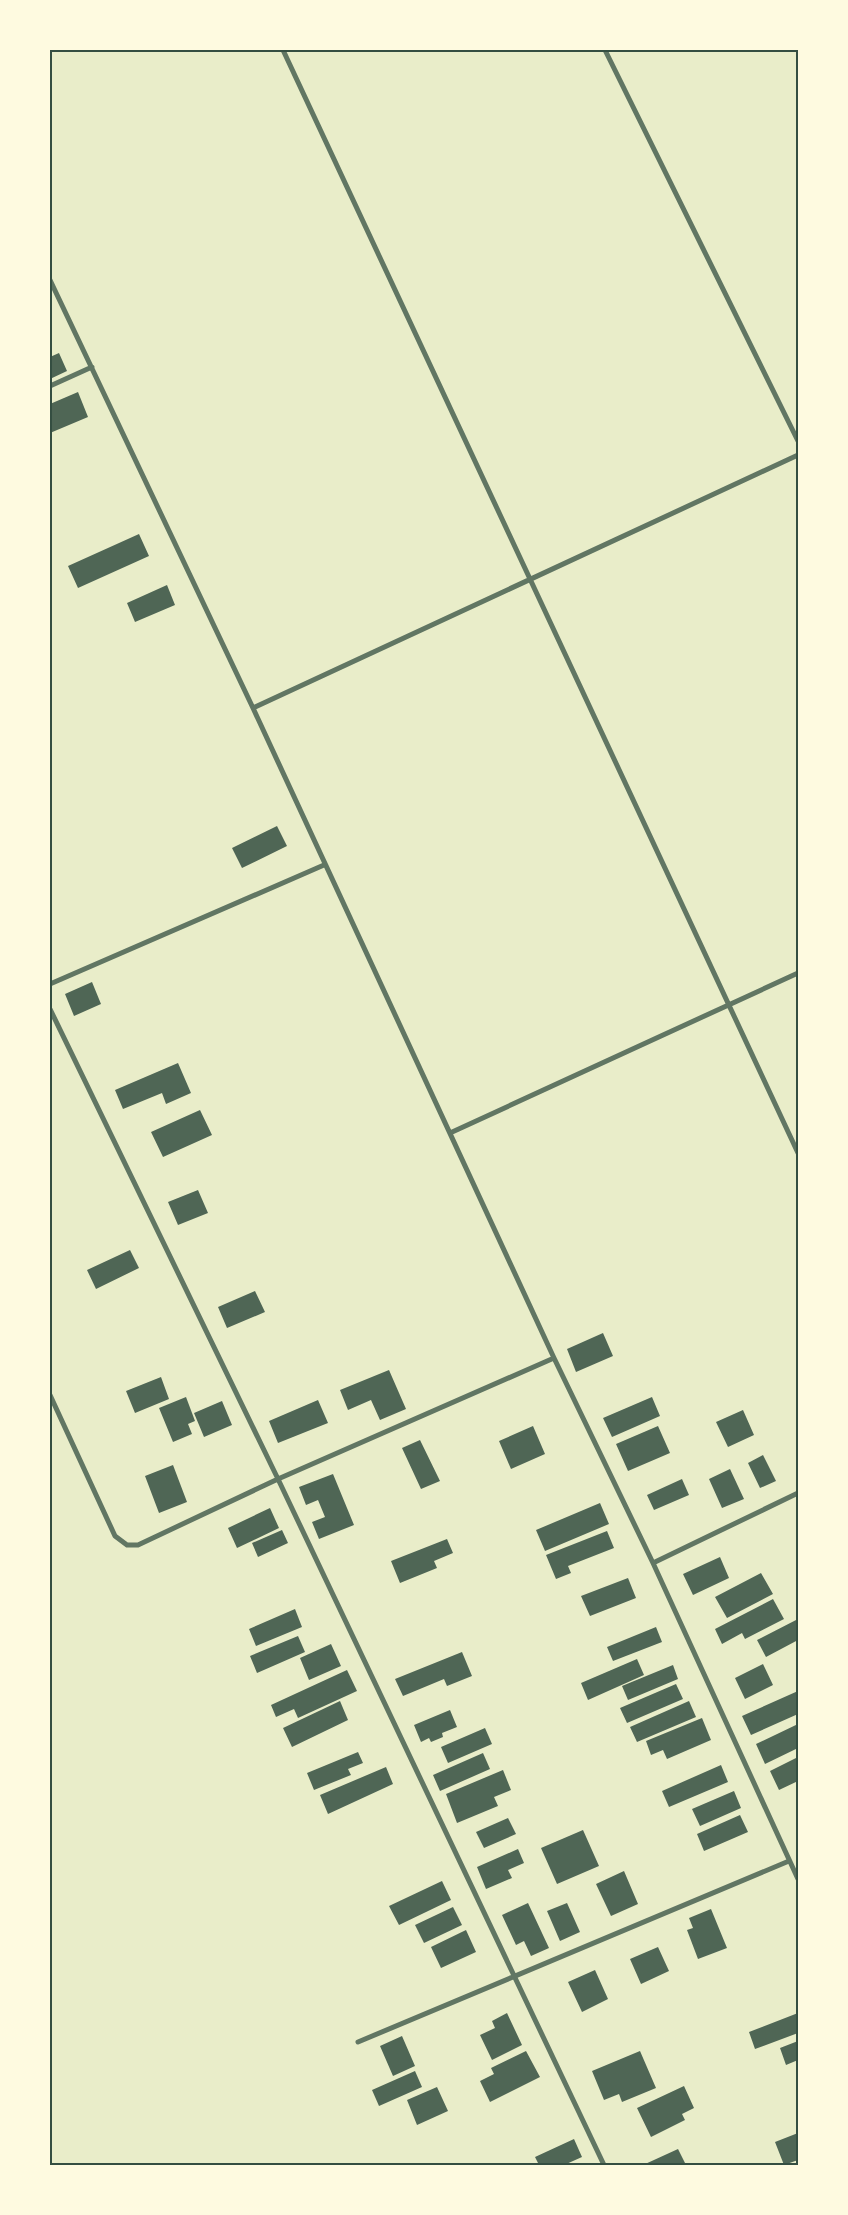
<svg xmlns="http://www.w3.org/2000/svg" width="848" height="2215" viewBox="0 0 848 2215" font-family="'Nunito Sans',sans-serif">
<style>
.building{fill:#4f6655}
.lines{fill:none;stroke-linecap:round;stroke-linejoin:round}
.minor{stroke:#617663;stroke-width:5}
.neatline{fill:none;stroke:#344e41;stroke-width:2}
</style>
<rect width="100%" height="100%" fill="#e9edc9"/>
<!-- building -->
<path class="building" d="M59,353L67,371L50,379V357Z
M78,392L88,417L50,433V404Z
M139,534L149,556L78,588L68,566Z
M167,585L175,605L135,622L127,603Z
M277,826L287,846L242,868L232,848Z
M92,982L101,1004L74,1016L65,994Z
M178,1063L191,1093L166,1104L162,1093L123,1109L115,1090Z
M200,1110L212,1135L163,1157L151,1132Z
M198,1190L208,1213L178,1225L168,1202Z
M130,1250L139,1268L96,1289L87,1270Z
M255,1291L265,1312L227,1328L218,1307Z
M603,1333L613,1356L576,1372L567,1349Z
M389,1370L406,1409L380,1420L371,1400L348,1410L340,1390Z
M161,1377L169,1399L135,1413L126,1391Z
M186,1397L195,1421L188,1424L192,1434L173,1442L159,1408Z
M652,1397L660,1416L612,1437L603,1418Z
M318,1400L328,1423L278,1443L269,1421Z
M222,1401L232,1425L204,1437L194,1413Z
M743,1410L754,1435L728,1447L716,1422Z
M533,1426L545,1454L511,1469L499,1441Z
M658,1426L670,1453L628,1471L616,1444Z
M420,1440L440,1481L421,1489L402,1448Z
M763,1455L776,1481L760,1488L748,1463Z
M173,1465L187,1502L159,1513L145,1476Z
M730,1469L744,1499L722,1508L709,1479Z
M333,1474L354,1525L319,1539L312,1522L325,1517L318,1500L306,1505L299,1487Z
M682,1479L689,1495L654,1510L647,1495Z
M600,1503L609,1524L545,1551L536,1530Z
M270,1508L279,1528L237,1548L228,1528Z
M282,1530L288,1543L258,1557L252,1543Z
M607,1531L614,1548L568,1566L571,1573L556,1579L546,1555Z
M447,1539L453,1553L434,1561L437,1568L400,1583L391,1561Z
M720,1557L729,1578L693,1595L683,1574Z
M761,1573L773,1594L727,1618L715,1597Z
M628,1578L636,1598L590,1616L581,1596Z
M773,1599L784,1619L745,1639L742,1633L722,1644L715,1629Z
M295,1609L302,1627L256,1646L249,1629Z
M798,1619V1640L766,1657L757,1640Z
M656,1627L662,1642L613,1661L607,1647Z
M298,1636L305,1652L257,1673L250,1656Z
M331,1644L341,1666L309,1680L300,1658Z
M462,1652L472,1676L447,1686L444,1679L403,1696L395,1679Z
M637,1659L644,1675L588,1700L581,1683Z
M763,1664L773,1685L745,1699L735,1678Z
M673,1665L678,1679L628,1700L622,1686Z
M347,1670L357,1691L298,1718L294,1709L276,1717L271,1705Z
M676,1684L683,1699L627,1723L620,1708Z
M798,1691V1714L751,1735L742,1716Z
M340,1701L348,1720L292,1747L283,1728Z
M689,1701L696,1717L637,1742L630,1727Z
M450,1710L457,1727L442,1733L443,1737L431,1742L429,1738L421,1742L414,1725Z
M702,1718L711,1740L667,1759L663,1750L651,1755L646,1741Z
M798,1724V1748L765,1764L756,1744Z
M485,1728L492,1744L448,1763L441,1747Z
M358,1752L363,1763L348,1769L351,1775L314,1790L307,1773Z
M483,1753L490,1769L440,1791L433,1775Z
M798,1757V1781L779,1790L770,1771Z
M721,1765L728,1782L669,1807L662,1791Z
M386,1767L393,1784L328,1814L320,1795Z
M503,1770L511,1790L494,1797L498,1806L457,1823L446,1794Z
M734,1791L741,1808L700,1826L692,1809Z
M740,1815L748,1832L704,1851L697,1834Z
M508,1818L516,1834L484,1848L476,1832Z
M583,1830L599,1866L557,1884L541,1848Z
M518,1849L524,1863L508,1870L512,1878L486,1889L477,1867Z
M624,1871L638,1904L611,1916L596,1884Z
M442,1881L451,1900L399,1925L389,1906Z
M528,1903L549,1948L531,1956L524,1941L516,1945L502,1915Z
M567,1903L580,1932L560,1941L547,1911Z
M453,1907L462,1925L424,1943L415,1925Z
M711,1909L727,1948L698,1959L687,1930L693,1928L689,1918Z
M466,1930L476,1952L441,1968L431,1947Z
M658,1947L669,1971L641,1984L630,1959Z
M595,1970L608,1999L582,2012L568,1982Z
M507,2013L522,2045L492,2060L480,2035L495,2028L492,2021Z
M798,2013V2033L755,2049L749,2032Z
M402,2036L415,2066L393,2076L380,2046Z
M798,2041V2060L786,2065L780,2048Z
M526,2051L540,2077L490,2102L480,2081L494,2074L491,2068Z
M640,2051L656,2088L622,2102L619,2094L604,2100L592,2071Z
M415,2071L422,2087L379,2106L372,2090Z
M684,2086L694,2108L682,2114L685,2120L651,2137L637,2108Z
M437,2087L448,2111L417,2125L407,2100Z
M798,2133V2160L784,2165L775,2142Z
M574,2139L582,2157L564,2165H539L535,2157Z
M678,2149L686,2165H643Z"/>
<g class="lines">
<!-- minor -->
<path class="minor" d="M283,50L798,1153
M605,50L798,441
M50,280L253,708L554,1358L653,1563L798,1879
M50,386L92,367
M253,708L798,455
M50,984L324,865
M50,1009L278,1479L604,2165
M450,1133L798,973
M50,1395L115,1536L127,1545H138L278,1479L554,1358
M653,1563L798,1493
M358,2042L789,1861"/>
</g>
<!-- border -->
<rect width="848" height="2215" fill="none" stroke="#fefae0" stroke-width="102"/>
<rect x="51" y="51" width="746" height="2113" class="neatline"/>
</svg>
